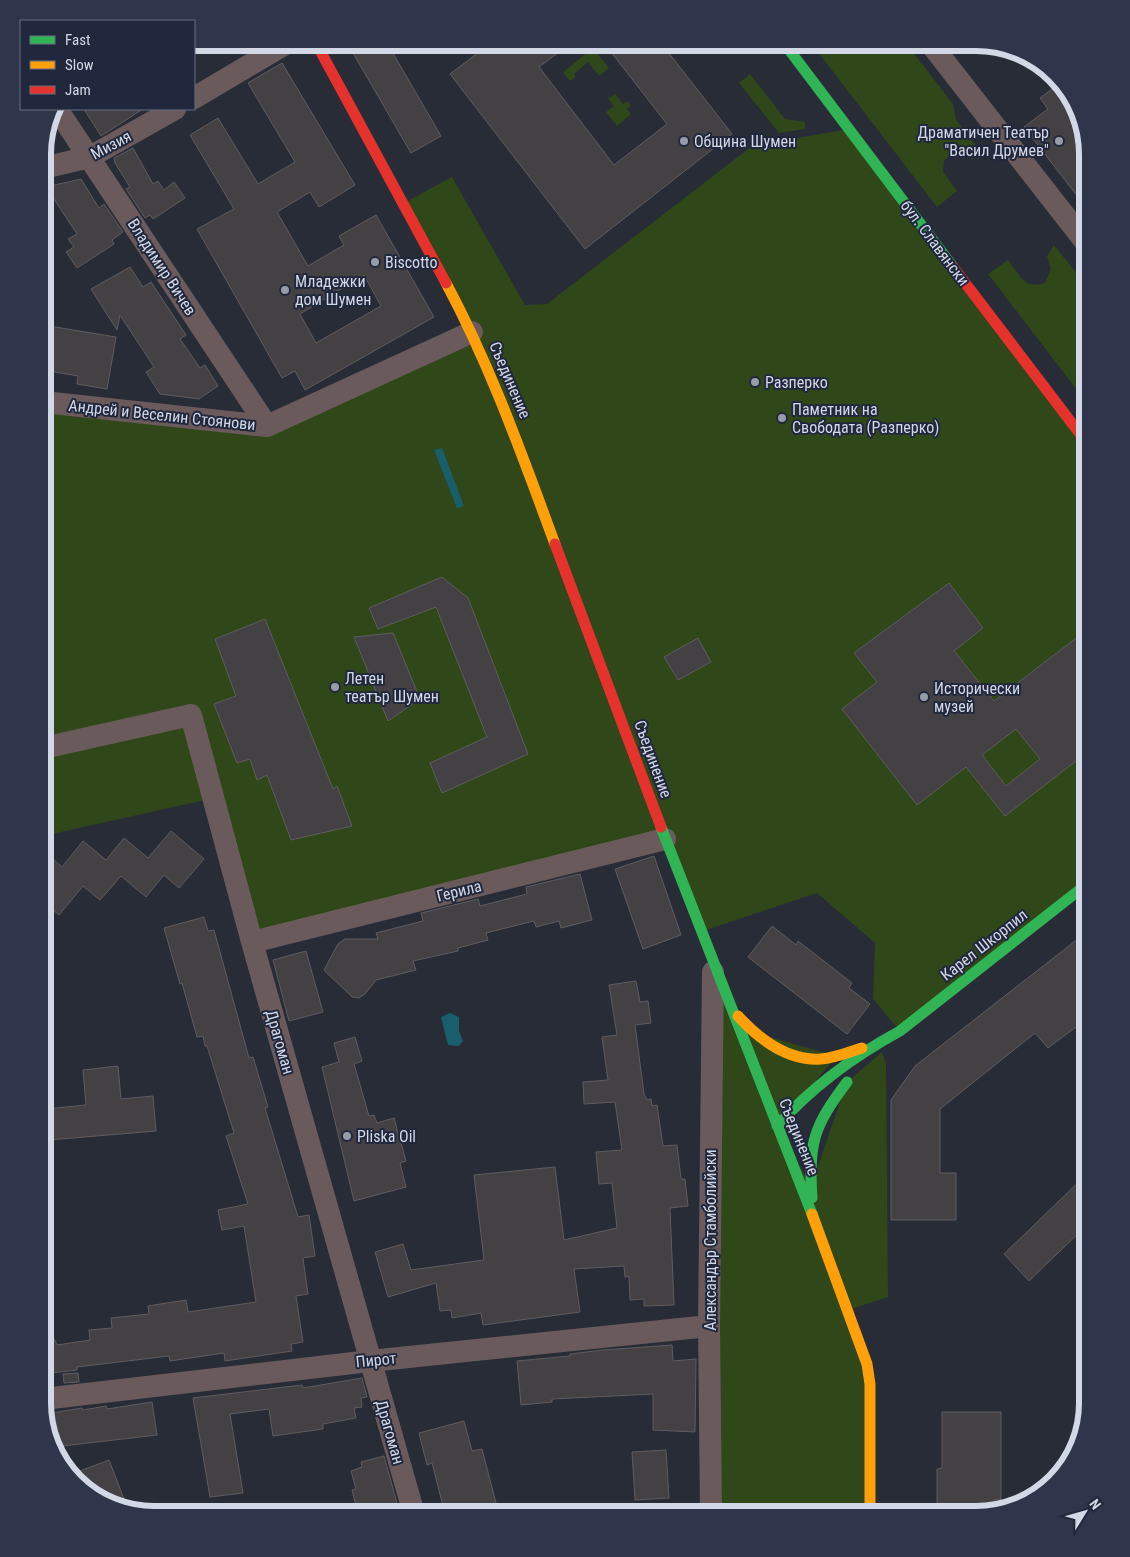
<svg xmlns="http://www.w3.org/2000/svg" width="1130" height="1557" viewBox="0 0 1130 1557" font-family="'Roboto Condensed',sans-serif">
<style>
.green{fill:#304719}
.water{fill:#195e6a}
.building{fill:#444145;stroke:#605c60;fill-rule:evenodd}
.lines{fill:none;stroke-linecap:round;stroke-linejoin:round}
.street{stroke:#6a5a5c;stroke-width:22}
.fast{stroke:#30b455;stroke-width:11}
.slow{stroke:#ff9f0a;stroke-width:11}
.jam{stroke:#e5322d;stroke-width:11}
.poi-dot{fill:#979ca9;stroke:#21283d;stroke-width:2}
.labels{text-anchor:middle;dominant-baseline:central;stroke-width:4;stroke-linejoin:round;paint-order:stroke}
.poi-label{font-size:16px;fill:#d3d8e6;stroke:#21283d;text-anchor:start}
.street-label{font-size:16px;fill:#d3d8e6;stroke:#21283d}
.rim{fill:none;stroke:#d3d8e6;stroke-width:6}
</style>
<rect width="100%" height="100%" fill="#272c37"/>
<!-- green -->
<path class="green" d="M811,43H906L953,104L956,120L982,153L972,159C962,150 953,153 944,160L943,172L957,191L937,207Z
M593,48L609,68L599,76L588,62L574,74L576,77L570,81L563,72Z
M750,74L785,119L805,122V129L779,133L739,83Z
M615,94L623,104L628,101L631,106L627,109L631,114L617,126L606,112L614,106L608,99Z
M849,129L1087,443V884L900,1031L873,999L875,943L817,893L700,932L664,839L252,942L214,798L43,836V402L267,426L471,332L402,204L452,177L525,305L547,304L752,146Z
M1054,245L1078,275L1087,281V403L988,274L1008,260C1020,275 1024,290 1045,283L1051,269L1047,256Z
M714,966L751,1032L837,1056L777,1126L811,1186L847,1082L882,1052L886,1064L888,1297L848,1310L867,1364L870,1514H711Z"/>
<!-- water -->
<path class="water" d="M442,448L464,506L457,508L434,450Z
M450,1013L459,1017V1031L463,1041L459,1046L448,1045L441,1017Z"/>
<!-- building -->
<path class="building" d="M371,43H387L441,136L411,153L353,53Z
M491,43H571L539,67L614,165L667,124L604,43H661L732,134L585,249L450,74Z
M282,63L355,185L319,207L310,192L277,212L308,266L344,245L339,236L376,215L434,317L305,390L295,371L282,378L197,229L234,209L190,135L218,118L258,184L295,162L248,83ZM364,275L381,306L316,343L300,314Z
M1059,84L1072,98L1088,154V210L1024,127L1048,109L1040,98Z
M84,109H143L101,136Z
M133,148L153,184L158,181L164,190L174,182L185,198L153,219L150,215L145,218L126,189L130,187L115,163L114,158Z
M81,179L99,208L104,204L123,232L112,240L114,244L77,268L66,252L74,247L68,239L77,234L46,187Z
M130,267L143,287L151,282L186,335L180,339L200,368L205,365L218,386L199,399L160,394L146,372L154,367L120,315L117,330L91,289Z
M43,325L116,337L107,389L77,384L78,376L43,370Z
M442,577L468,598L528,754L442,793L430,763L487,737L436,607L378,629L369,608Z
M949,583L983,628L954,651L994,701L1088,629V776L1076,761L1005,816L966,767L917,805L842,709L877,682L854,653ZM1016,729L1040,759L1006,786L982,755Z
M265,619L333,789L337,786L352,826L291,840L267,775L257,780L250,759L237,763L214,704L236,696L215,639Z
M393,633L420,699L388,721L354,637Z
M698,638L711,662L678,680L664,657Z
M171,831L204,859L179,888L164,875L146,897L121,876L100,900L83,886L59,915L43,901V850L62,867L83,841L106,860L124,838L148,858Z
M654,856L681,935L643,949L615,869Z
M580,874L592,920L561,928L559,921L536,927L534,921L486,933L488,940L458,948V951L413,961L416,970L376,980L365,994L359,998L352,997L324,970L338,944L345,939H378L376,933L423,921L421,913L478,899L480,906L527,894L526,887Z
M204,917L208,931L214,930L249,1058L253,1057L268,1107L265,1108L298,1217L309,1215L315,1256L303,1258L308,1294L296,1296L303,1342L291,1344L292,1351L225,1361L224,1353L170,1361L169,1356L77,1367V1370L42,1374L43,1315L57,1345L90,1340L89,1330L112,1328L111,1318L149,1314L148,1306L186,1300L188,1312L256,1302L244,1226L222,1230L218,1210L248,1204L226,1136L234,1133L207,1046H205L203,1036L197,1037L182,983L180,984L164,928Z
M772,926L796,945L798,941L852,983L849,988L870,1004L847,1034L748,957Z
M1088,931V1018L1048,1048L1035,1033L940,1109V1173H956V1220H891V1100L915,1066Z
M306,951L323,1012L289,1021L273,960Z
M636,981L640,1002L648,1001L651,1023L635,1025L644,1094L647,1100L651,1099L652,1106L657,1105L663,1146L677,1145L681,1179H685L688,1206L670,1208L674,1305L644,1306V1299L630,1300L629,1276L625,1277L624,1266L574,1269L580,1312L483,1325L481,1313L452,1318L451,1310L440,1311L436,1283L388,1297L375,1252L403,1244L411,1270L484,1260L474,1175L555,1167L564,1240L617,1228L612,1183L599,1184L596,1152L622,1150L615,1102L584,1104L583,1082L608,1080L602,1037L617,1035L609,985Z
M355,1037L362,1061L354,1064L369,1116L374,1115L377,1123L394,1118L406,1161L400,1163L406,1187L354,1201L322,1067L339,1062L334,1043Z
M118,1066L121,1099L153,1096L156,1131L49,1140L46,1109L86,1105L83,1070Z
M1088,1173V1224L1029,1281L1004,1254Z
M672,1345L673,1361L696,1359L695,1432L653,1430V1394L552,1399V1402L521,1405L517,1361L570,1356V1354L603,1350Z
M78,1373L79,1382L64,1383L63,1374Z
M362,1378L367,1397L361,1398L362,1407L354,1408L356,1418L323,1424V1429L273,1436L269,1409L230,1414L243,1493L210,1497L193,1398L302,1385L303,1388Z
M152,1402L157,1435L54,1447L46,1414L82,1408L83,1410L106,1406L107,1409Z
M942,1412H1001V1500H994V1510L976,1514H937V1469L942,1468Z
M464,1421L472,1451L482,1449L496,1503L489,1505L491,1514H445L432,1463L427,1465L419,1433Z
M666,1450L669,1498L635,1500L632,1452Z
M384,1456L400,1514H358L352,1490L356,1489L351,1471L362,1467L361,1462Z
M109,1460L124,1499L112,1504L98,1499L72,1474Z"/>
<g class="lines">
<!-- street -->
<path class="street" d="M930,43L1087,244
M194,98L287,43
M57,109L267,426
M43,168L90,157L175,109
M43,402L267,426L472,332
M43,748L191,715L252,942L414,1514
M252,942L665,839
M43,1399L370,1361L709,1326
M711,1514L709,1326L713,972"/>
<!-- fast -->
<path class="fast" d="M784,43L953,267
M661,827L812,1214
M777,1126C812,1087 854,1056 900,1031L1087,884
M812,1198C808,1142 814,1126 847,1082"/>
<!-- slow -->
<path class="slow" d="M446,283C491,367 522,455 555,544
M738,1016C759,1039 788,1061 821,1059C835,1058 849,1052 862,1048
M812,1214L867,1364L870,1384V1514"/>
<!-- jam -->
<path class="jam" d="M316,43L446,283
M953,267L1087,443
M555,544L661,827"/>
</g>
<!-- markers -->
<g class="poi-dot">
<circle cx="684" cy="141" r="5"/>
<circle cx="1059" cy="141" r="5"/>
<circle cx="375" cy="262" r="5"/>
<circle cx="285" cy="290" r="5"/>
<circle cx="755" cy="382" r="5"/>
<circle cx="782" cy="418" r="5"/>
<circle cx="335" cy="687" r="5"/>
<circle cx="924" cy="697" r="5"/>
<circle cx="347" cy="1136" r="5"/>
</g>
<g class="labels">
<!-- poi labels -->
<g class="poi-label">
<text x="1049" y="132" text-anchor="end">Драматичен Театър<tspan x="1049" dy="18">"Васил Друмев"</tspan></text>
<text x="694" y="141">Община Шумен</text>
<text x="385" y="262">Biscotto</text>
<text x="295" y="281">Младежки<tspan x="295" dy="18">дом Шумен</tspan></text>
<text x="765" y="382">Разперко</text>
<text x="792" y="409">Паметник на<tspan x="792" dy="18">Свободата (Разперко)</tspan></text>
<text x="345" y="678">Летен<tspan x="345" dy="18">театър Шумен</tspan></text>
<text x="934" y="688">Исторически<tspan x="934" dy="18">музей</tspan></text>
<text x="357" y="1136">Pliska Oil</text>
</g>
<!-- street labels -->
<g class="street-label">
<text transform="translate(111 145) rotate(-28)">Мизия</text>
<text transform="translate(935 243) rotate(53)">бул. Славянски</text>
<text transform="translate(162 267) rotate(57)">Владимир Вичев</text>
<text transform="translate(510 380) rotate(67)">Съединение</text>
<text transform="translate(162 415) rotate(6)">Андрей и Веселин Стоянови</text>
<text transform="translate(653 759) rotate(70)">Съединение</text>
<text transform="translate(459 891) rotate(-14)">Герила</text>
<text transform="translate(984 945) rotate(-38)">Карел Шкорпил</text>
<text transform="translate(280 1042) rotate(74)">Драгоман</text>
<text transform="translate(799 1137) rotate(68)">Съединение</text>
<text transform="translate(710 1240) rotate(-90)">Александър Стамболийски</text>
<text transform="translate(376 1360) rotate(-6)">Пирот</text>
<text transform="translate(390 1432) rotate(74)">Драгоман</text>
</g>
</g>
<!-- crop -->
<path d="M0 0H1130V1557H0ZM154 51H976A103 103 0 0 1 1079 154V1403A103 103 0 0 1 976 1506H154A103 103 0 0 1 51 1403V154A103 103 0 0 1 154 51Z" fill="#2f364b" fill-rule="evenodd"/>
<path class="rim" d="M154 51H976A103 103 0 0 1 1079 154V1403A103 103 0 0 1 976 1506H154A103 103 0 0 1 51 1403V154A103 103 0 0 1 154 51Z"/>
<!-- legend -->
<rect x="20" y="20" width="175" height="90" fill="#21283d" stroke="#686e81"/>
<rect x="30" y="36" width="25" height="8" fill="#30b455" stroke="#686e81"/>
<text x="65" y="45" font-size="15" fill="#d3d8e6">Fast</text>
<rect x="30" y="61" width="25" height="8" fill="#ff9f0a" stroke="#686e81"/>
<text x="65" y="70" font-size="15" fill="#d3d8e6">Slow</text>
<rect x="30" y="86" width="25" height="8" fill="#e5322d" stroke="#686e81"/>
<text x="65" y="95" font-size="15" fill="#d3d8e6">Jam</text>
<!-- north arrow -->
<g transform="translate(1085 1512) rotate(53)" stroke="#21283d" stroke-width="4" paint-order="stroke">
<path d="M0-4L9 19L0 12L-9 19Z" fill="#d3d8e6"/>
<text y="-8" font-size="14" font-weight="bold" text-anchor="middle" fill="#d3d8e6">N</text>
</g>
</svg>
